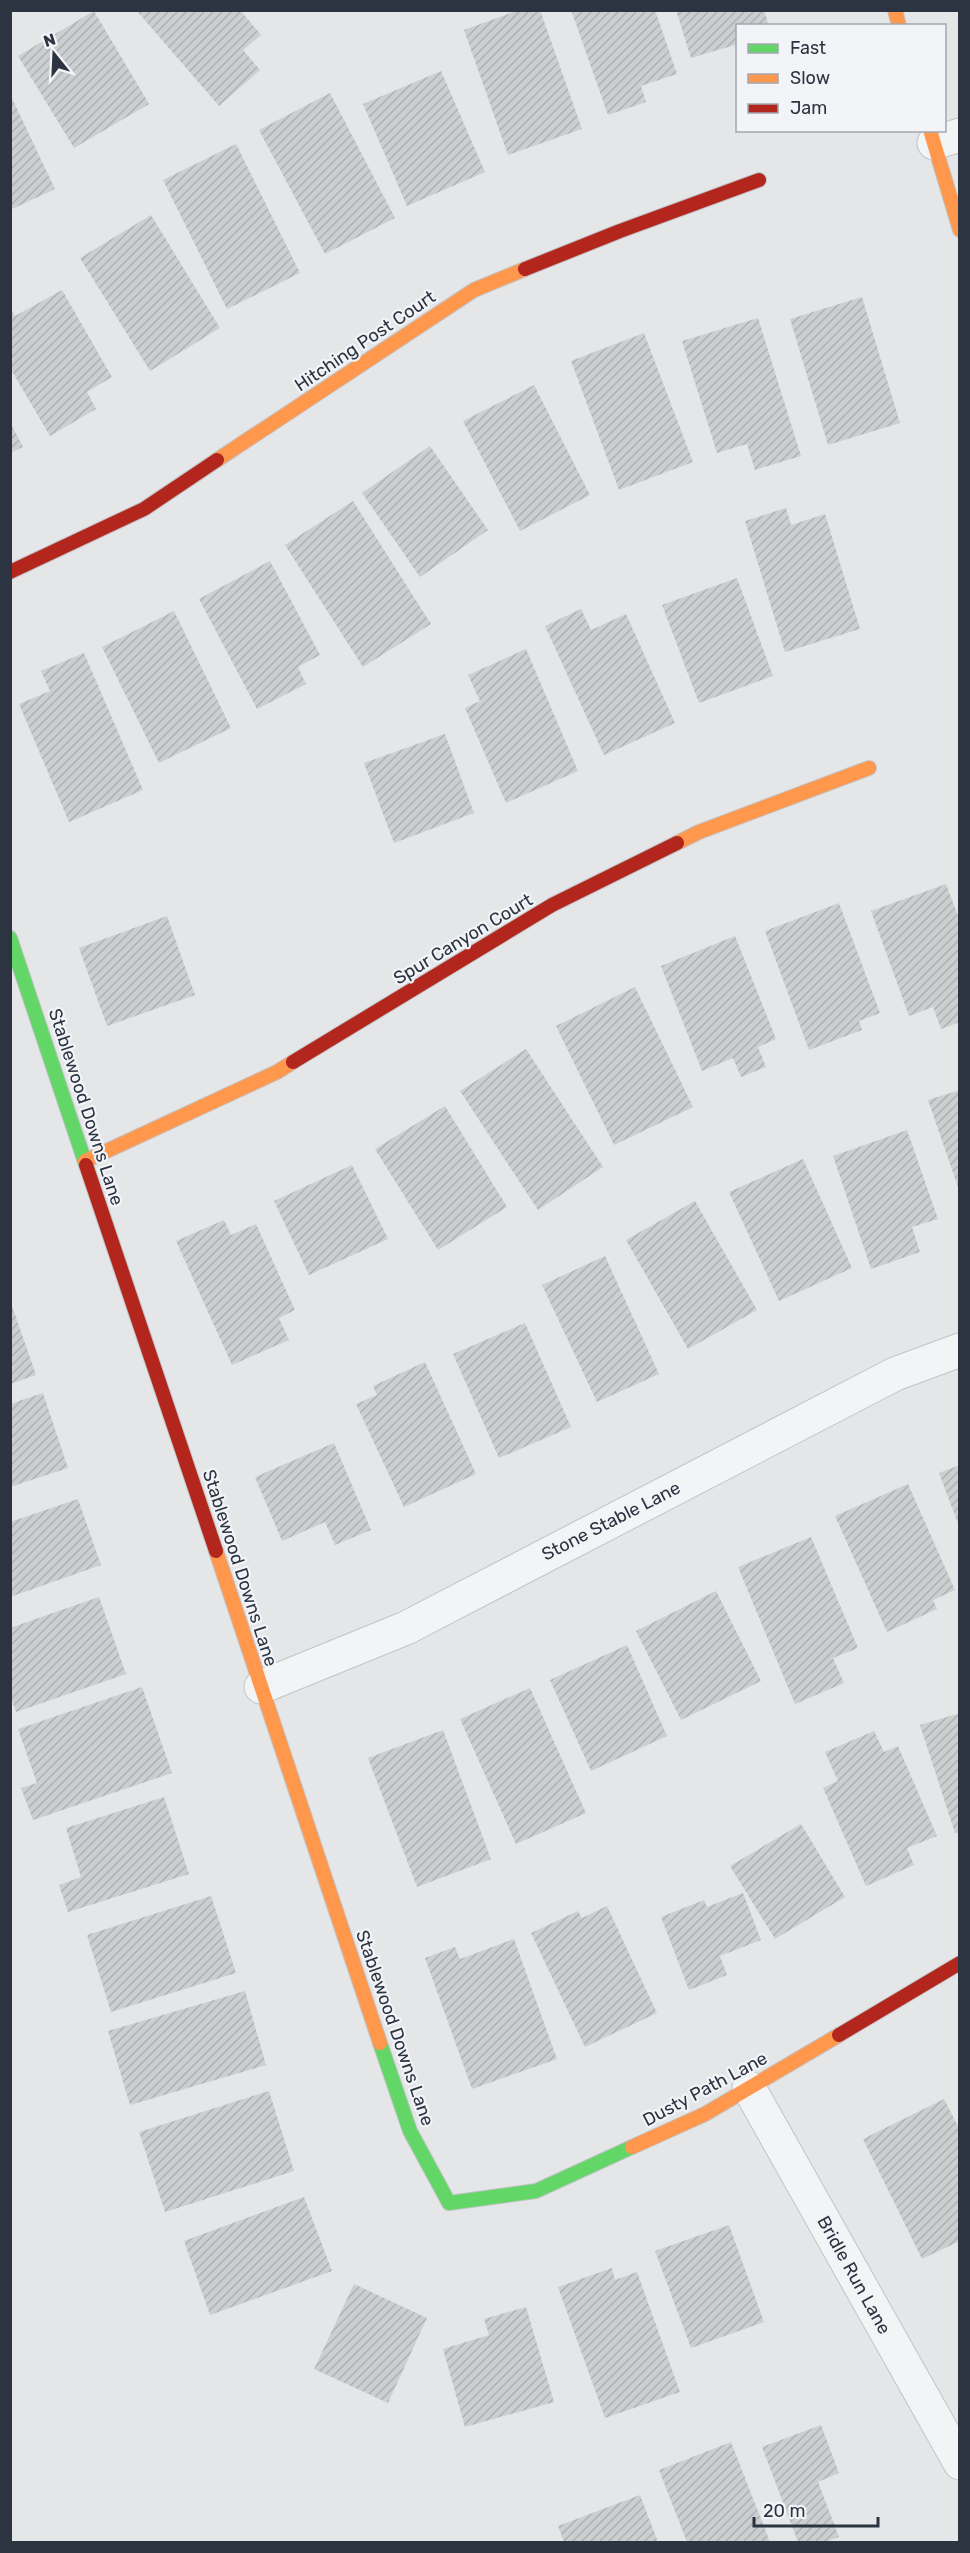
<svg xmlns="http://www.w3.org/2000/svg" width="970" height="2553" viewBox="0 0 970 2553" font-family="Rubik,sans-serif">
<style>
.building{fill:url(#building-hatch)}
.lines{fill:none;stroke-linecap:round;stroke-linejoin:round}
.street-casing{stroke:#c2c4c6;stroke-width:35}
.fast-casing{stroke:#c2c4c6;stroke-width:16}
.slow-casing{stroke:#c2c4c6;stroke-width:16}
.jam-casing{stroke:#c2c4c6;stroke-width:16}
.street{stroke:#f3f4f5;stroke-width:33}
.fast{stroke:#63d668;stroke-width:14}
.slow{stroke:#ff974d;stroke-width:14}
.jam{stroke:#b3261e;stroke-width:14}
.labels{text-anchor:middle;dominant-baseline:central;stroke-width:4.5;stroke-linejoin:round;paint-order:stroke}
.street-label{font-size:18px;fill:#2c3341;stroke:#f2f4f7}
</style>
<defs>
<pattern id="building-hatch" width="6" height="6" patternUnits="userSpaceOnUse" patternTransform="scale(1.5)"><rect width="6" height="6" fill="#ccced0"/><path d="M-1 1l2-2M0 6l6-6M5 7l2-2" fill="none" stroke="#afb1b4"/></pattern>
</defs>
<rect width="100%" height="100%" fill="#e4e6e8"/>
<!-- building -->
<path class="building" d="M136,10H240L261,35L243,50L260,70L219,106Z
M519,10H540L582,129L508,155L464,30Z
M571,10H655L677,74L641,86L646,102L608,115Z
M676,10H764L769,26H738V44L691,58Z
M94,11L149,104L74,148L18,56Z
M441,71L485,172L407,206L363,104Z
M330,93L395,218L325,254L259,130Z
M10,94L55,189L10,210Z
M236,144L300,273L227,309L163,180Z
M151,215L220,328L150,371L80,258Z
M62,290L112,377L87,392L96,409L50,436L10,368V308L15,316Z
M862,297L900,423L828,445L790,319Z
M758,318L801,456L755,470L747,444L717,453L682,341Z
M644,333L693,462L619,490L571,361Z
M534,385L590,495L520,531L463,421Z
M10,422L23,447L10,453Z
M430,446L488,530L420,577L362,493Z
M353,501L431,624L363,667L285,545Z
M786,508L791,525L825,514L860,629L785,652L745,521Z
M270,561L320,655L298,667L306,684L257,709L199,599Z
M737,578L773,676L699,703L662,605Z
M581,609L591,630L626,614L675,723L604,755L545,626Z
M174,611L231,728L159,763L102,647Z
M526,649L578,771L506,803L465,708L480,701L468,675Z
M84,653L143,790L69,822L19,704L50,691L41,671Z
M445,734L474,813L394,843L364,763Z
M946,884L960,921V1022L941,1029L933,1007L909,1016L871,911Z
M839,903L880,1013L859,1021L862,1030L809,1050L765,931Z
M167,916L195,995L107,1026L79,948Z
M735,936L776,1039L758,1047L766,1067L741,1077L733,1058L702,1071L661,966Z
M635,987L693,1107L614,1145L556,1026Z
M526,1049L603,1167L538,1210L460,1091Z
M960,1090V1190H959L928,1100Z
M445,1106L507,1207L438,1250L375,1149Z
M907,1130L938,1219L912,1227L920,1252L871,1269L833,1156Z
M803,1159L852,1268L779,1301L729,1192Z
M352,1165L388,1239L309,1275L274,1201Z
M695,1201L757,1310L688,1349L626,1240Z
M224,1220L231,1235L256,1224L295,1310L279,1318L289,1340L232,1365L176,1241Z
M605,1256L659,1374L597,1402L542,1285Z
M10,1300L36,1375L10,1384Z
M525,1323L571,1427L499,1458L453,1354Z
M425,1362L476,1474L404,1507L356,1404L377,1395L373,1386Z
M43,1393L68,1468L10,1487V1404Z
M334,1443L371,1530L335,1545L325,1522L282,1541L255,1477Z
M960,1465V1526H959L939,1473Z
M908,1484L955,1590L933,1600L937,1609L887,1632L835,1516Z
M78,1499L101,1565L10,1597V1522Z
M811,1537L858,1648L833,1658L844,1683L795,1704L738,1567Z
M716,1591L761,1681L681,1720L636,1631Z
M99,1597L126,1674L16,1712L10,1695V1628Z
M627,1645L667,1736L591,1771L550,1680Z
M142,1687L172,1773L33,1820L21,1788L37,1783L18,1729Z
M530,1688L586,1813L516,1844L460,1719Z
M960,1713V1832L955,1833L920,1725Z
M443,1730L491,1859L417,1887L368,1758Z
M874,1731L884,1752L898,1746L937,1836L907,1848L914,1865L866,1886L823,1788L838,1781L825,1752Z
M164,1797L189,1874L68,1912L59,1885L81,1877L66,1828Z
M801,1824L845,1897L775,1939L730,1866Z
M743,1893L761,1940L720,1956L727,1975L689,1990L661,1917L704,1900L707,1907Z
M211,1896L236,1973L111,2012L87,1935Z
M607,1906L657,2013L585,2047L531,1933L578,1911L582,1918Z
M514,1939L557,2059L472,2089L425,1958L455,1947L460,1959Z
M245,1991L266,2065L130,2105L108,2031Z
M269,2091L294,2171L165,2212L139,2132Z
M944,2099L960,2130V2241L922,2259L863,2139Z
M304,2197L332,2271L210,2315L184,2241Z
M729,2225L764,2322L691,2348L655,2251Z
M612,2268L615,2280L637,2272L680,2392L605,2418L558,2287Z
M354,2284L427,2318L388,2403L314,2369Z
M526,2307L554,2402L465,2427L443,2349L489,2335L484,2319Z
M821,2425L839,2473L818,2482L839,2537L824,2542H798L762,2447Z
M731,2442L770,2542H687L659,2470Z
M640,2495L658,2542H564L558,2526Z"/>
<g class="lines">
<defs>
<path id="street" d="M934,143L960,135
M261,1687L406,1628L895,1374L960,1350
M749,2088L960,2463"/>
<path id="fast" d="M10,938L86,1165
M380,2043L410,2131L449,2203L536,2191L632,2147"/>
<path id="slow" d="M895,10L899,26
M930,130L960,230
M217,460L474,290L525,269
M677,843L699,832L869,768
M85,1161L277,1072L293,1062
M216,1551L380,2043
M632,2147L705,2114L839,2035"/>
<path id="jam" d="M525,269L620,231L759,180
M10,572L144,509L217,460
M293,1062L552,905L677,843
M86,1165L216,1551
M839,2035L960,1963"/>
</defs>
<!-- street casing -->
<use href="#street" class="street-casing"/>
<!-- fast casing -->
<use href="#fast" class="fast-casing"/>
<!-- slow casing -->
<use href="#slow" class="slow-casing"/>
<!-- jam casing -->
<use href="#jam" class="jam-casing"/>
<!-- street -->
<use href="#street" class="street"/>
<!-- fast -->
<use href="#fast" class="fast"/>
<!-- slow -->
<use href="#slow" class="slow"/>
<!-- jam -->
<use href="#jam" class="jam"/>
</g>
<g class="labels">
<!-- street labels -->
<g class="street-label">
<text transform="translate(365 341) rotate(-34)">Hitching Post Court</text>
<text transform="translate(463 939) rotate(-31)">Spur Canyon Court</text>
<text transform="translate(86 1107) rotate(72)">Stablewood Downs Lane</text>
<text transform="translate(611 1521) rotate(-27)">Stone Stable Lane</text>
<text transform="translate(240 1568) rotate(72)">Stablewood Downs Lane</text>
<text transform="translate(395 2028) rotate(71)">Stablewood Downs Lane</text>
<text transform="translate(705 2089) rotate(-28)">Dusty Path Lane</text>
<text transform="translate(854 2275) rotate(61)">Bridle Run Lane</text>
</g>
</g>
<!-- border -->
<rect width="970" height="2553" fill="none" stroke="#2c3341" stroke-width="24"/>
<!-- legend -->
<rect x="736" y="24" width="210" height="108" fill="#f2f4f7" stroke="#a3a7ae" stroke-width="1.5"/>
<rect x="748" y="44" width="30" height="9" fill="#63d668" stroke="#a3a7ae" stroke-width="1.5"/>
<text x="790" y="54" font-size="18" fill="#2c3341">Fast</text>
<rect x="748" y="74" width="30" height="9" fill="#ff974d" stroke="#a3a7ae" stroke-width="1.5"/>
<text x="790" y="84" font-size="18" fill="#2c3341">Slow</text>
<rect x="748" y="104" width="30" height="9" fill="#b3261e" stroke="#a3a7ae" stroke-width="1.5"/>
<text x="790" y="114" font-size="18" fill="#2c3341">Jam</text>
<!-- north arrow -->
<g transform="translate(54 54) rotate(342)" stroke="#f2f4f7" stroke-width="4.5" paint-order="stroke">
<path d="M0-4.5L10 22L0 15L-10 22Z" fill="#2c3341"/>
<text y="-9" font-size="16" font-weight="bold" text-anchor="middle" fill="#2c3341">N</text>
</g>
<!-- scale -->
<path d="M754 2517v9h124v-9" fill="none" stroke="#2c3341" stroke-width="3"/>
<text x="763" y="2517" font-size="18" fill="#2c3341" stroke="#f2f4f7" stroke-width="4.5" paint-order="stroke">20 m</text>
</svg>
